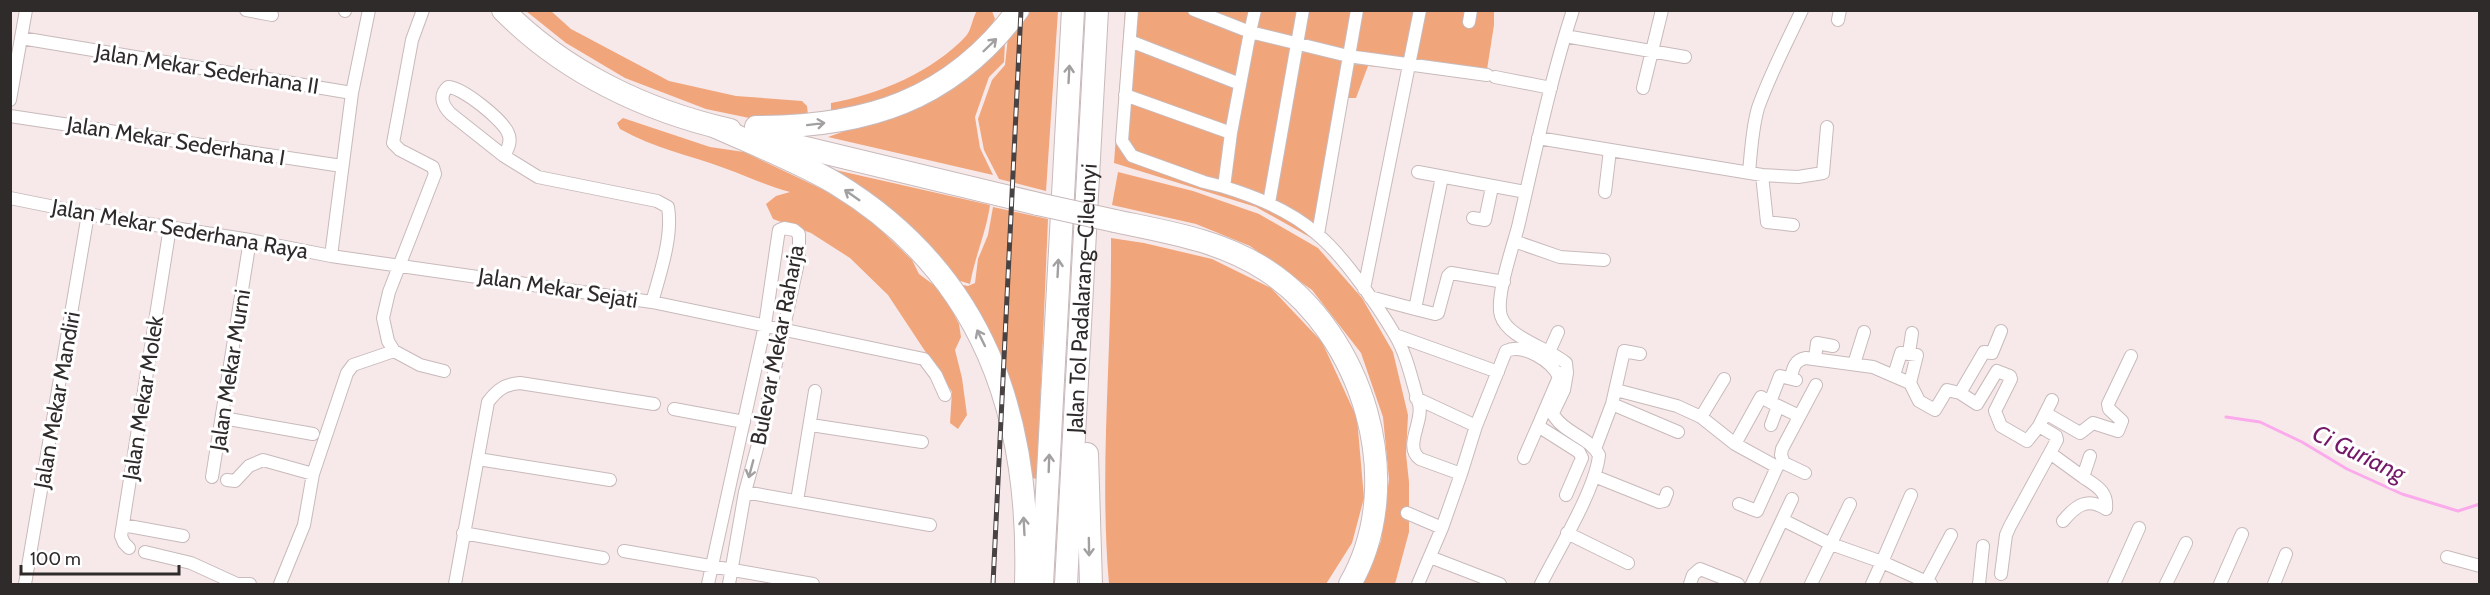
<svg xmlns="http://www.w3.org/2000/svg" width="2490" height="595" viewBox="0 0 2490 595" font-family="Cabin,sans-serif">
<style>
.green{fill:#f1a57b}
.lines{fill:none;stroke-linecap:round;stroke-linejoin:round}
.stream{stroke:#fbabeb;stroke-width:3}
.street-casing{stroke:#c8babb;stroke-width:14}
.highway-casing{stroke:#c8babb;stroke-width:24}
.street{stroke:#fff;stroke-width:12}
.highway{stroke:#fff;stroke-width:22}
.rail-casing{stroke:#484242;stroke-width:5}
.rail{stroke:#fff;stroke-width:3;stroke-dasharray:9;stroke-linecap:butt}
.highway-bridge-casing{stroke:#c8babb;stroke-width:24;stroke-linecap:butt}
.highway-bridge{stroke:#fff;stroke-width:22}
.oneway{stroke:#a2a0a0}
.labels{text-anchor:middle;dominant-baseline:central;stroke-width:6;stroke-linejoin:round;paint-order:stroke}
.street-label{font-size:22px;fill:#302b2b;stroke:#fff}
.water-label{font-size:24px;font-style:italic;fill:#741867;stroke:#fff}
</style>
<rect width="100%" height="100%" fill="#f7e9ea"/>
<!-- green -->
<path class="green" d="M526,11H551L571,29L669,81L736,96L802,101L807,106L808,115L754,119L706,109L625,78L566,43Z
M977,11H992L995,19L984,38L923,91L831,112V103C878,95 934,71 966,36C972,29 972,18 977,11Z
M1026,11H1058L1046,191L999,179L984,150L978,119L992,80L1005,65L1008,37Z
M1125,11H1494V25L1486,76L1368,66L1356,98H1342L1315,240L1256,207L1114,163Z
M1005,42L1004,62L989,77L975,117L980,148L993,175L828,137L890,115Z
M623,118L710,147L744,152L824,190L868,218L912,260L919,274L942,291L959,324L961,337L955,350L962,378L967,415L958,429L950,423L952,392L888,295L850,258L811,233L773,219L766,204L776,196L790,192C767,186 747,176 724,168C689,155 653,148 620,129L617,123Z
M818,166L990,205C986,233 975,256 970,284L954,279Z
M1118,172L1193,191L1259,214L1318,248L1362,298L1393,352L1408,415L1406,454L1409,482V532L1395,584H1363L1381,541L1389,479L1383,417L1361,353L1312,290L1250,246L1196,224L1112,205Z
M993,207L1048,219L1037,479L1032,478C1027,446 1023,414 1011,383C997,348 975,314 954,283L968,286L975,283L978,259L988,235Z
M1111,238L1144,243L1212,259L1271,288L1322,342L1357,418L1364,498L1352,543L1326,584H1109C1099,469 1112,354 1111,238Z"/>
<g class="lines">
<!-- stream -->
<path class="stream" d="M2226,417L2260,422L2302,442L2347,469L2402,494L2458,511L2480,504"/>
<defs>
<path id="street" d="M246,10L272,15
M1132,10L1122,141L1132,156L1204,182L1224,187
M1194,10L1250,32L1255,10
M345,11V10
M1838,20L1840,10
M1469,22L1471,10
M1565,36L1685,57
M21,38L352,93
M1130,41L1240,84
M1495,77L1551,88
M1643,88L1662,10
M1125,95L1231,133
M10,100L26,10
M10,116L342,166
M1538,138L1762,175L1798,177L1823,173L1827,127
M504,156C508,149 512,141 508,133C503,120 462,87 448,87C438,96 443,106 451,114L504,156L538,177L657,201L668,207C673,236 660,274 652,302
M1418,172L1526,192
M1749,173C1751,151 1752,129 1758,108C1770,74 1787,42 1802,10
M1762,175L1767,222L1793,225
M1605,192L1610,150
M10,198L104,217L250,240L331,256L652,302L924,359L936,375L945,395
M1269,203L1303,10
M1473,218L1485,220L1492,187
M1318,234L1357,10
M1514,241L1560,257L1604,260
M331,256L352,93L369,10
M1364,289L1420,10
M1370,297L1415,309L1442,177
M1415,309L1435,314L1438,313L1448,276L1451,273L1504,282
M1395,335L1498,372
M394,351L420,365L444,371
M1549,352L1558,332
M1909,353L1912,333
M1815,358L1817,343L1833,346
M1854,364L1864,332
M1894,375L1901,353L1917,355L1910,383
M1791,378C1793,367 1795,360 1806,358L1873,367L1910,383L1919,401L1935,410L1947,390L1960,393L1984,352L1992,353L2001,331
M1616,390L1677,406L1701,417L1735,444L1777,467L1757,511L1739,504
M1960,393L1977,404L1997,371L2010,376L2011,379L1995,411L2001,426L2027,441L2039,426
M1416,398L1476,426
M1770,402L1799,416
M1612,404L1678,432
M674,409L744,422
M2047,414L2080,433L2093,423L2118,431L2122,421L2109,409L2108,404L2131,356
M1701,417L1724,379
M223,418L313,434
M811,425L922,442
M1771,425L1778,406
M1735,444L1761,397L1770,402L1780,376L1796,380
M1595,449L1612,404L1624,351L1640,354
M2050,453L2083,477L2090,456
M1524,458L1538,426
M478,459L610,480
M1805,473L1784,463L1781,455L1782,449L1816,385
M1461,474L1420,459C1403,446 1424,422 1419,404C1412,381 1407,355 1395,335C1378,306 1343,255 1317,234C1291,211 1257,197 1224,187L1231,133L1250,32L1348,56L1487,75
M1594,476L1659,502L1664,501L1667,493
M212,477L250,240
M227,480L235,481L249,466L263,460L313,474
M745,492L930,525
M1911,495L1882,562L1931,584
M797,501L815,391
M1407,513L1442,528
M1783,520L1831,544L1882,562L1872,584
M2063,521C2076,505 2088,497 2106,509C2108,491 2096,486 2083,477
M123,525L183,536
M463,533L603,558
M1567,533L1628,563
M129,548L124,543L121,536L170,227
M624,551L813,584
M145,552L191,563L237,584H250
M1430,557L1500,584
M2447,557L2480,566
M2001,574L2006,535L2010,526L2057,440L2056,436L2039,426L2052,400
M1926,582L1951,535
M25,584L88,214
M280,584L304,525L313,474L347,373L353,365L394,351L388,341L383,318L389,292L435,174L433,167L400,150L393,143L412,40L423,10
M455,584L488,402C497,390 505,384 520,383L654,404
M708,584L765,325L778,236L779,230L784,228L794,230L799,234V258L760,437L745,492L729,584
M1418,584L1442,528L1461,474L1476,426L1506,351C1523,343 1552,361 1559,377L1538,426L1579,452L1582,458L1566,495
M1541,584C1557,552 1596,489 1599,455C1589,437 1566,434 1554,416L1553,413L1564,390L1567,373L1566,363C1548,348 1508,338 1501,316C1495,298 1513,246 1518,227C1535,154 1550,81 1573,10
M1690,584L1693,575L1700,569L1738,584
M1752,584L1792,499
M1811,584L1850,504
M1979,584L1983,546
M2114,584L2139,528
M2166,584L2186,543
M2220,584L2242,534
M2274,584L2286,554"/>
<g id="highway">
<path d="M503,10C564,72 646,111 730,130"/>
<path d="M716,127C756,145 797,161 835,183C985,274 1031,417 1026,584"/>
<path d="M756,127C865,127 951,101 1018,10"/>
<path d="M768,139L1038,204"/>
<path d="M1115,221C1167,232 1220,240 1266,270C1363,333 1409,482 1350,584"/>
<path d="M1087,454L1091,584"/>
<path d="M1042,584L1073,10"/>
<path id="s1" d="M1066,584L1097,10"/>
</g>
</defs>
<!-- street casing -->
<use href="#street" class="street-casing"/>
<!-- highway casing -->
<use href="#highway" class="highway-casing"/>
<!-- street -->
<use href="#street" class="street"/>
<!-- highway -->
<use href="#highway" class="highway"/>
<defs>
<path id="rail" d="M993,584L1021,10"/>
</defs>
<!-- rail casing -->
<use href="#rail" class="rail-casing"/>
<!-- rail -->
<use href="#rail" class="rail"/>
<defs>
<path id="highway-bridge" d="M1038,204L1115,221"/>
</defs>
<!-- highway-bridge casing -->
<use href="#highway-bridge" class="highway-bridge-casing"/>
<!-- highway-bridge -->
<use href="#highway-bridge" class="highway-bridge"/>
</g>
<!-- one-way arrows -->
<defs><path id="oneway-shaft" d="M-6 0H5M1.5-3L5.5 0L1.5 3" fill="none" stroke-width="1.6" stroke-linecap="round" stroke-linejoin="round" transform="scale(1.5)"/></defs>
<g class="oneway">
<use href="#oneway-shaft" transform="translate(990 45) rotate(-44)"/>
<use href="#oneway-shaft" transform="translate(1069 74) rotate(-87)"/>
<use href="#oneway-shaft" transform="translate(816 124) rotate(-7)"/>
<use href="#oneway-shaft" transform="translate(852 195) rotate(-145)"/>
<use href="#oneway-shaft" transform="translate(1058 268) rotate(-87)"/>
<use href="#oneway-shaft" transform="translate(981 338) rotate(-116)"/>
<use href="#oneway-shaft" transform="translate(1049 463) rotate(-88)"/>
<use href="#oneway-shaft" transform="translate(751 469) rotate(105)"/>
<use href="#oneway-shaft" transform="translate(1024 526) rotate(-93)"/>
<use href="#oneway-shaft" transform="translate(1089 547) rotate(89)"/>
</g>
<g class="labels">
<!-- street labels -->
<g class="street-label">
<text transform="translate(207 69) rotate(9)">Jalan Mekar Sederhana II</text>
<text transform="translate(176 141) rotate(9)">Jalan Mekar Sederhana I</text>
<text transform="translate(180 229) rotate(10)">Jalan Mekar Sederhana Raya</text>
<text transform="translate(558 288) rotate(9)">Jalan Mekar Sejati</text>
<text stroke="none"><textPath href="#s1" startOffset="286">Jalan Tol Padalarang–Cileunyi</textPath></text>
<text transform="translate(777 345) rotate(-79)">Bulevar Mekar Raharja</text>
<text transform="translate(230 370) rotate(-81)">Jalan Mekar Murni</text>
<text transform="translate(143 398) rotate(-81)">Jalan Mekar Molek</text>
<text transform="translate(57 400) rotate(-80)">Jalan Mekar Mandiri</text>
</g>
<!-- water labels -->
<g class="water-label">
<text transform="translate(2359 453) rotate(26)">Ci Guriang</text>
</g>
</g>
<!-- border -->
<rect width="2490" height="595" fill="none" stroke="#302b2b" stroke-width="24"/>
<!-- scale -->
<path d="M21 565v9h158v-9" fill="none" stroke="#302b2b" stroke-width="3"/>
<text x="30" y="565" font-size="18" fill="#302b2b" stroke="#ffffff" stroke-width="4.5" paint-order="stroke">100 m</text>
</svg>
